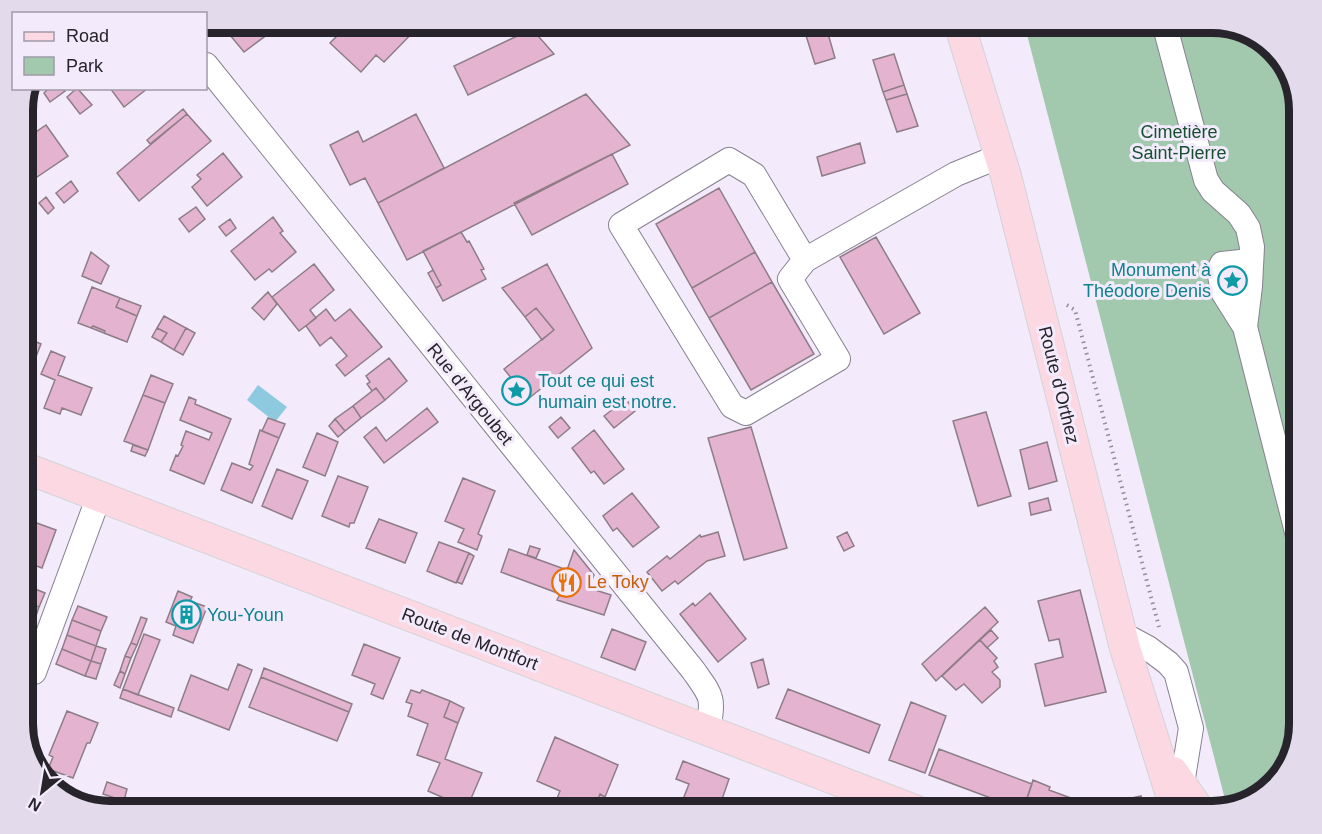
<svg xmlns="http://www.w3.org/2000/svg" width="1322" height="834" viewBox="0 0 1322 834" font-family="Arial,sans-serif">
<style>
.green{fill:#a2c8ae}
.water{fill:#8ecadf}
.building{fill:#e4b3d0;stroke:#8e7d87;stroke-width:1.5}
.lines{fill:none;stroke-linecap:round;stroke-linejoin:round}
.minor-casing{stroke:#888090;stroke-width:26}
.major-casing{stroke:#d4d3d5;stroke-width:32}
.path{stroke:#928d99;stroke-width:4;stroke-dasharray:1.5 4.5;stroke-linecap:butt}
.minor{stroke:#fff;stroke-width:24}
.major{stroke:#fbd8e2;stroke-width:30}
.labels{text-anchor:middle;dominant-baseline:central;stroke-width:6;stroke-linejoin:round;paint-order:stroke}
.park-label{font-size:18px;fill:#174f30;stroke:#f3ebfc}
.culture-label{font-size:18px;fill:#0d838f;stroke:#f3ebfc;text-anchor:start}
.street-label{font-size:18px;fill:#27242b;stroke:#f3ebfc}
.food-label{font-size:18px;fill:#c56008;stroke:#f3ebfc;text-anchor:start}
.rim{fill:none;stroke:#27242b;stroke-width:8}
</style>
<rect width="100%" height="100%" fill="#f3ebfc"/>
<!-- green -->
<path class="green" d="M1024,23H1212L1260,37L1288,66L1299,104V725L1285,772L1256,800L1227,807Z"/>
<!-- water -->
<path class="water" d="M258,385L287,407L275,422L247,400Z"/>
<!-- building -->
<path class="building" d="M220,23H272L276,28L244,52Z
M350,23H422L384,62L376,55L361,72L330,43Z
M816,23H825L835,58L815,64L803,26Z
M532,29L554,54L468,95L454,66Z
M894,54L904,85L883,92L873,60Z
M904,85L907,94L886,100L883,92Z
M49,88H63L65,91L50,102L44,93Z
M77,88L92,105L80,114L67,97Z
M110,88H148L124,107Z
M586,94L630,145L407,260L378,203Z
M907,94L918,126L897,132L886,100Z
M183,109L187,114L150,144L147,140Z
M187,114L211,141L139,201L117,173Z
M416,114L444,168L378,203L365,178L350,185L330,145L358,131L363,142Z
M46,125L68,156L37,177L23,157V141Z
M860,143L865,163L822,176L817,157Z
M223,153L242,177L207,206L192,187L201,179L197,175Z
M612,154L628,184L532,235L514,203Z
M71,181L78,191L64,203L56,193Z
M719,188L755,252L692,288L656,224Z
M46,197L54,208L48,214L39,203Z
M196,207L205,219L189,232L179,219Z
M273,217L283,231L280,233L296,252L272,272L269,269L255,280L231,251Z
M230,219L236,228L226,236L219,227Z
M461,232L467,242L469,241L484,269L481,270L486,279L443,301L436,288L441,285L423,251Z
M876,237L920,313L884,334L840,257Z
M91,252L109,266L101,284L82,276Z
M755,252L772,282L709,318L692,288Z
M314,264L334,290L310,310L316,318L299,331L272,297Z
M547,264L592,348L528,399L504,369L554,330L536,308L525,317L502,288Z
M433,270L441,285L436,288L428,273Z
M772,282L814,354L751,390L709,318Z
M92,287L120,298L116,307L137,316L127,342L104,333L105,331L93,326L91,328L78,323Z
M268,292L277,304L264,320L252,308Z
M120,298L141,306L137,316L116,307Z
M536,308L554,330L542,340L525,317Z
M326,309L335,321L350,309L382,347L345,376L336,365L347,356L331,337L320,346L306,326Z
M164,316L186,328L174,350L161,342L167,333L157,328Z
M93,326L105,331L104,333L91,328Z
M157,328L167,333L161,342L152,337Z
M186,328L195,333L183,355L174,350Z
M23,336L41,344L23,390Z
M51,351L65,357L58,375L92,388L81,415L62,408L60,414L44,408L55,380L41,374Z
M389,358L407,381L385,400L376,388L372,391L367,384L370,382L366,376Z
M151,375L173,384L165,403L143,395Z
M376,388L385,400L361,418L353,406Z
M143,395L165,403L148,450L124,441Z
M189,397L196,400L195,404L231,419L204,484L170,470L176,455L178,456L183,446L181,445L186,431L209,440L212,433L180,420Z
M626,399L635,411L614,428L604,416Z
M353,406L361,418L345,431L335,419Z
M427,408L438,422L384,463L364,437L376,427L386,441Z
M986,412L1011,496L978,506L953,421Z
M561,417L570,428L558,438L549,427Z
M268,418L285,424L279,438L262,431Z
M335,419L345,431L338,437L329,426Z
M751,427L787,548L744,560L708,438Z
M260,430L279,438L252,503L221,490L232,463L250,470L253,466L249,464Z
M594,430L624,469L604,484L594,471L591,473L572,448Z
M317,433L338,442L325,476L303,467Z
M1047,442L1057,481L1029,489L1020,450Z
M133,445L148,450L145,456L131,451Z
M277,469L308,481L292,519L262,506Z
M338,476L368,487L354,523H350L349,527L322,516Z
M463,478L495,491L478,534L482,536L477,550L458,542L464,529L445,521Z
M632,493L659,527L633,547L617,528L613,531L603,516Z
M1048,498L1051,510L1031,515L1029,503Z
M23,518L56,530L42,568L23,561Z
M379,519L417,533L405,563L366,548Z
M718,532L725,556L707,561L678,584L675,581L662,591L647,572L667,556L670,559L700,535L701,537Z
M847,532L854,546L844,551L837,537Z
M439,542L469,553L456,583L427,571Z
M530,546L540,549L536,558L527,555Z
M509,549L567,570L574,550L594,575L589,588L611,595L604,615L557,600L560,594L501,572Z
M469,553L474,556L462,584L457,582Z
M23,584L45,593L39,607L23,601Z
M1080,590L1106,692L1045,706L1035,664L1063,657L1059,639L1049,641L1038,601Z
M178,591L192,597L190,601L207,607L193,643L173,635L176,626L166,622Z
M710,593L746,639L718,662L680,614L693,603L695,606Z
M23,601L39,607L34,622L23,618Z
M78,606L107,617L101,631L72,620Z
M985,607L998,622L936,681L922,664Z
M141,617L147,619L137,645L131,643Z
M23,618L34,622L29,636L23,633Z
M72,620L101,631L96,646L67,635Z
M612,629L646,642L635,670L601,657Z
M991,630L998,638L987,648L980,640Z
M23,633L29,636L23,651Z
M144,634L160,640L138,695L123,689Z
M67,635L96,646L91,661L62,649Z
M980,640L997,658L994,661L998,667L992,672L1000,680V687L982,703L964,684L956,690L942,676Z
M131,643L137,645L131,658L125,656Z
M364,644L400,658L383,699L371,694L375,684L352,675Z
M96,646L106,649L101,664L91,661Z
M62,649L91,661L85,676L56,664Z
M125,656L131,658L125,674L120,671Z
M763,659L769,684L758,688L751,663Z
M91,661L101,664L96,679L85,676Z
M238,664L252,670L229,730L178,710L191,675L228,690Z
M264,668L352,704L349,712L261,677Z
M120,671L125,674L120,688L114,685Z
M261,677L349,712L337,741L249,707Z
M123,689L174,708L171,717L120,698Z
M788,689L880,725L869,753L776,718Z
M411,690L420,693L422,690L450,701L444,717L458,723L445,759L482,773L467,808L428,791L440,763L417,755L428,724L408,716L412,704L406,702Z
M450,701L464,708L458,723L444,717Z
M911,702L946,716L925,773L889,760Z
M67,711L98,723L90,743H87L73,778L48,769L53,757L49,755Z
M555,737L618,765L605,797L600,794L593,811H552L560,791L537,781Z
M939,749L1032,784L1023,810L929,775Z
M683,761L729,779L718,811H695L686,808L687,805L682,802L689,784L676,779Z
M1033,780L1050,787L1049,790L1090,805L1088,810L1091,811H1028L1023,810Z
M107,782L127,789L124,801L103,794Z
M600,794L605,797L599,811H593Z
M1141,796L1145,811H1110L1109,803Z
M112,807L131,811H109V808Z"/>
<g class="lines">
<defs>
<path id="minor" d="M1164,23L1206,180L1213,191L1239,214L1248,228L1252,247L1250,286L1245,327L1299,540
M961,28L979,23
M206,65L693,670C712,697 714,696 708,730
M805,260L790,279L838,359L746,413L732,406L621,225L729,160L754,175L805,260L956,174L1000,156
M1245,327L1223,292L1219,270L1222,264L1250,261
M1122,634L1148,648L1168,663L1176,672L1191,728L1182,784
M23,668L34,672L99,496"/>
<path id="major" d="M959,23L1006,176L1125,648L1176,811
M23,467L917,811
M1173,772L1200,811"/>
</defs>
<!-- minor casing -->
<use href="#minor" class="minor-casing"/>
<!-- major casing -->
<use href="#major" class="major-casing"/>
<!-- path -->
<path class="path" d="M1067,305L1075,310L1159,627"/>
<!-- minor -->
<use href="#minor" class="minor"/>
<!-- major -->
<use href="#major" class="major"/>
</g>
<!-- icons -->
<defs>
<symbol id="sight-ring" viewBox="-11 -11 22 22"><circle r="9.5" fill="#f3ebfc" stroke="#0f9aa8" stroke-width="1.5"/><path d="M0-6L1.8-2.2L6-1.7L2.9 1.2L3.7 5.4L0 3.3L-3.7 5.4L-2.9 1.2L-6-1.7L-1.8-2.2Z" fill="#0f9aa8"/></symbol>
<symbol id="restaurant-ring" viewBox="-11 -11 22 22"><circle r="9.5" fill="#f3ebfc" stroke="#e8710a" stroke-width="1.5"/><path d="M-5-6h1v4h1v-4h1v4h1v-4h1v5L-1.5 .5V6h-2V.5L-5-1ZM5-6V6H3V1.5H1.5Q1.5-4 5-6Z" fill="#e8710a"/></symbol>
<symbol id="building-ring" viewBox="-11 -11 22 22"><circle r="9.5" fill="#f3ebfc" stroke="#0f9aa8" stroke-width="1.5"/><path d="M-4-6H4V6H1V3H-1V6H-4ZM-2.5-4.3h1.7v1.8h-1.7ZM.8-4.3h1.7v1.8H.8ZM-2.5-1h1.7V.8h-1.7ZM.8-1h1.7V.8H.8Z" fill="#0f9aa8"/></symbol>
</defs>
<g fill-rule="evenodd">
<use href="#sight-ring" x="1216" y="264" width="33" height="33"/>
<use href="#sight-ring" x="500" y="374" width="33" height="33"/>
<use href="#restaurant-ring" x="550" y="566" width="33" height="33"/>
<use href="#building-ring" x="170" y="598" width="33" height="33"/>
</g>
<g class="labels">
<!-- park labels -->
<g class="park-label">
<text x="1179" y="132">Cimetière<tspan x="1179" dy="21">Saint-Pierre</tspan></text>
</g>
<!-- culture labels -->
<g class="culture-label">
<text x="1211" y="270" text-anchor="end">Monument à<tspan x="1211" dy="21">Théodore Denis</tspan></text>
<text x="538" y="381">Tout ce qui est<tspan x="538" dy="21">humain est notre.</tspan></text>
<text x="207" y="615">You-Youn</text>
</g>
<!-- street labels -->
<g class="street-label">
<text transform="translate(1059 385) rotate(76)">Route d'Orthez</text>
<text transform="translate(470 394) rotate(51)">Rue d'Argoubet</text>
<text transform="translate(470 639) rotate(21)">Route de Montfort</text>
</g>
<!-- food labels -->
<g class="food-label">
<text x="587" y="582">Le Toky</text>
</g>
</g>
<!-- crop -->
<path d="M0 0H1322V834H0ZM110 33H1212A77 77 0 0 1 1289 110V724A77 77 0 0 1 1212 801H110A77 77 0 0 1 33 724V110A77 77 0 0 1 110 33Z" fill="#e3dbeb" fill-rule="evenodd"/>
<path class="rim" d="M110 33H1212A77 77 0 0 1 1289 110V724A77 77 0 0 1 1212 801H110A77 77 0 0 1 33 724V110A77 77 0 0 1 110 33Z"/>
<!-- legend -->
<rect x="12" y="12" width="195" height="78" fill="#f3ebfc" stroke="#a19ba8" stroke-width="1.5"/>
<rect x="24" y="32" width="30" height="9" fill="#fbd8e2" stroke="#a19ba8" stroke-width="1.5"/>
<text x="66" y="42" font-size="18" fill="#27242b">Road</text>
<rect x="24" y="57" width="30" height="18" fill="#a2c8ae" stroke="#a19ba8" stroke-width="1.5"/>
<text x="66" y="72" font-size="18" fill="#27242b">Park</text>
<!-- north arrow -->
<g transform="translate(42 792) rotate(210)" stroke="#f3ebfc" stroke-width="4.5" paint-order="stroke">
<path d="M0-4.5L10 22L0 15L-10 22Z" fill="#27242b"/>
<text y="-9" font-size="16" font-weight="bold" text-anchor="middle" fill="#27242b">N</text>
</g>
</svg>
